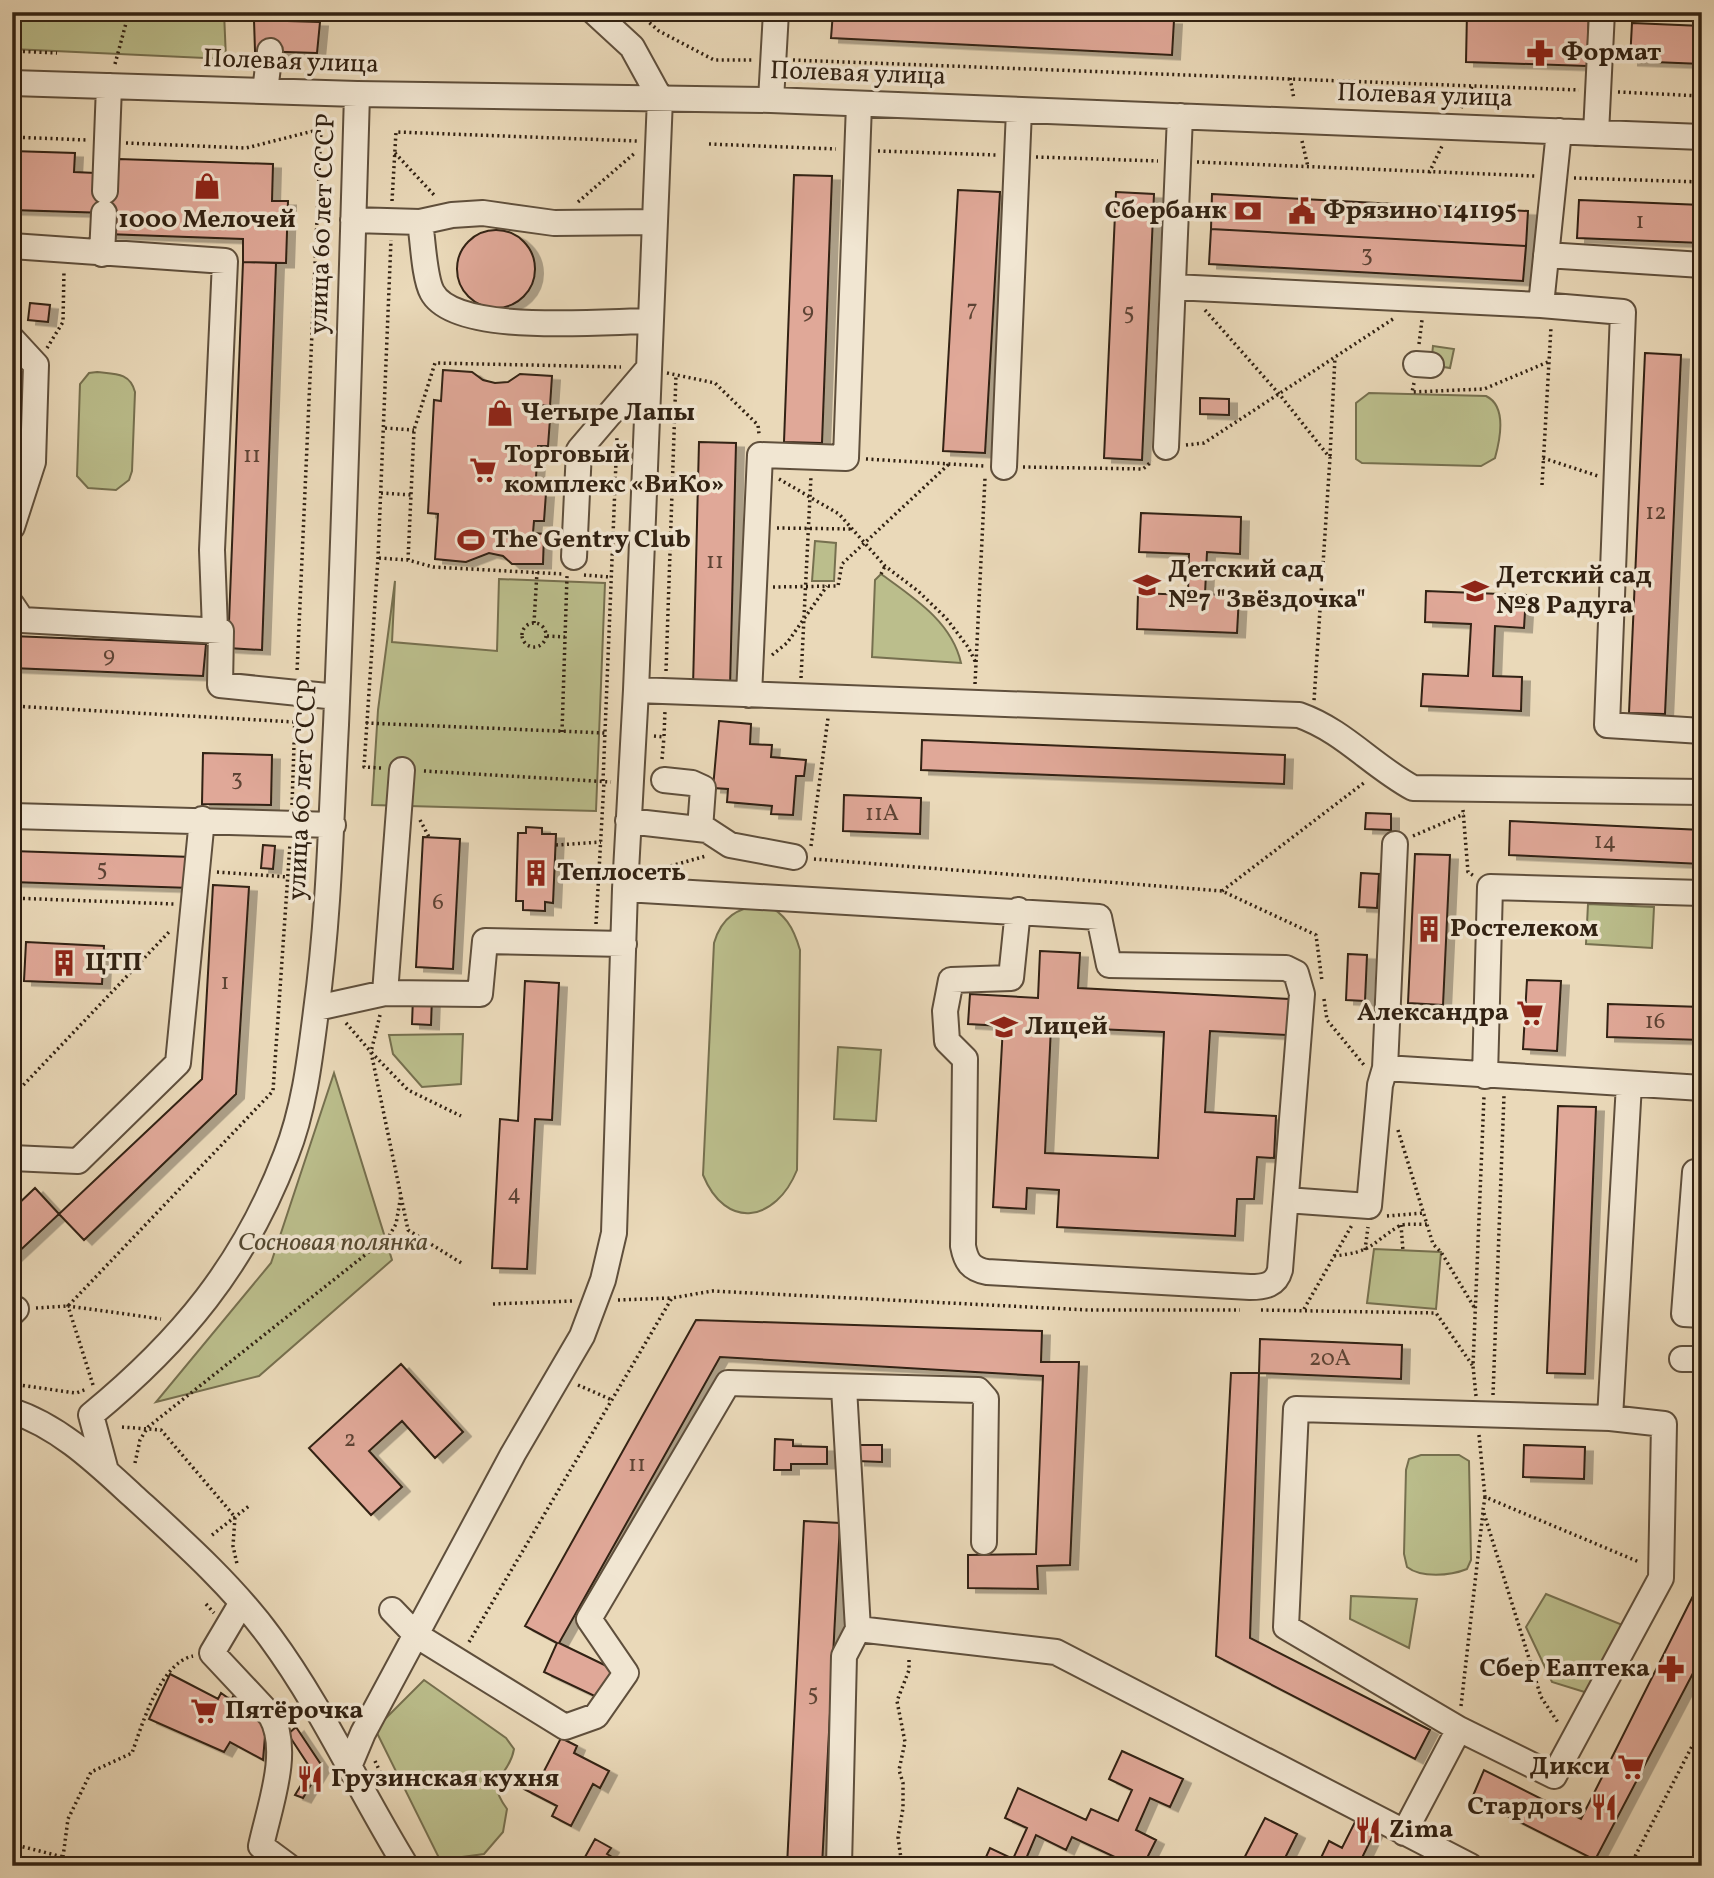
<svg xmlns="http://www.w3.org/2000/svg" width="1714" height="1878" viewBox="0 0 1714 1878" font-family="Vollkorn,serif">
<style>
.green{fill:#bbbe8c;stroke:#76704f;stroke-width:2}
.building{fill:#e0a898;stroke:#312112;stroke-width:2;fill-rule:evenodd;filter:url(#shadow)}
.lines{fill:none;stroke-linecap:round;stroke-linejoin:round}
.minor-casing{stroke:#5f4f3c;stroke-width:28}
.path{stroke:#312112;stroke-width:3.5;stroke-dasharray:2 3.5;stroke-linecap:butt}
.minor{stroke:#f1e6d2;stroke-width:24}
.labels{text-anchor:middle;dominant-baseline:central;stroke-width:7;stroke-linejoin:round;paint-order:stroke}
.number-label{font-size:23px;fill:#5d4334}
.poi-label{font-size:26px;font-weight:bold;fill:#312112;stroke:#f1e6d2;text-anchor:start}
.street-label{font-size:26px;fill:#312112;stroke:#f1e6d2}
.park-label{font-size:26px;font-style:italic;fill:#544830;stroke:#f1e6d2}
</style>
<defs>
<filter id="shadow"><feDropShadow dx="8" dy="4.5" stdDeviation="0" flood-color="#0004"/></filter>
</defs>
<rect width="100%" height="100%" fill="#ead9b9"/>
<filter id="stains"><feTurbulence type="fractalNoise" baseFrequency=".00286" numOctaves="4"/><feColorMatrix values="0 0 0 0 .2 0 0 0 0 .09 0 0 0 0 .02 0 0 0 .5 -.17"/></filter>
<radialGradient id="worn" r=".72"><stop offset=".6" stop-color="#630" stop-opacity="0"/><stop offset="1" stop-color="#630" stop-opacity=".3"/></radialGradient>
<!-- green -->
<path class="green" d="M12,12H224L226,59L12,49Z
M1433,346L1454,349L1450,368L1431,365Z
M97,372C114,374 130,372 135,392L132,471L129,480L116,490L88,488L77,476L80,384L89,373Z
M1369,393L1486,396C1507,406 1500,440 1495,458L1481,466L1362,463L1356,459V403Z
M815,541L836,543L834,581H812Z
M881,574C914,598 952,622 961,663L872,657L875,580Z
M499,579L605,583L596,811L372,805L378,710L395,581L392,642L497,651Z
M764,903C785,914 793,926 800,950L797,1170C776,1222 726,1231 703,1175L714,943C722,916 737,909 764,903Z
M1588,904L1654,907L1652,948L1586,944Z
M463,1034L461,1084L422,1087L393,1054L389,1035Z
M838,1047L881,1050L876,1121L834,1119Z
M334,1073L392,1260L259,1376L156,1402L271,1263Z
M1374,1249L1441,1252L1436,1309L1367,1303Z
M1421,1455H1459L1469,1461L1471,1560L1467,1569C1450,1576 1421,1578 1407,1567L1404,1554L1406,1470L1409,1459Z
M1546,1594L1625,1626L1591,1694L1552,1682L1526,1627Z
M1351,1596L1417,1599L1409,1648L1350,1619Z
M424,1680L506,1738L514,1749C509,1779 483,1776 507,1809L503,1832L484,1854L440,1860L375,1729Z"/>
<!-- building -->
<path class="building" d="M833,12H1017L1174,20L1172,55L831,38Z
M1467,12H1589L1587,66L1466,62Z
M254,20L320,22L317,53L255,51Z
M1632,23L1702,26V64L1630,61Z
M12,151L75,153L74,172L96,173L118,159L273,164L272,201H288L286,263L243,262V239L106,234L107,213L12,210Z
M794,175L832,176L822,443L784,442Z
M958,190L1000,192L985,453L943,451Z
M1116,192L1154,194L1142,460L1104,458Z
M1212,194L1528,211L1526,246L1211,229Z
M1579,200L1702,205V243L1577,238Z
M1211,229L1526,246L1523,281L1209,264Z
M457 269a39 39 0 1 1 78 0a39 39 0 1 1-78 0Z
M243,262L276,263L262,650L228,648Z
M30,303L50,305L48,322L28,320Z
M1645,353L1681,355L1665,714L1629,713Z
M443,370L472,372L483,380L495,383L508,382L520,374L552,376L550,406L540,405L539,419H550L548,446H538L535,493H546L544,521H534L533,533L544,534L543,564H512L503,556L489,553L466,562L435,559L438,514L428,513L434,400L441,401Z
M1200,398L1229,399V415L1200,414Z
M699,442L736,443L730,688L693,687Z
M1141,513L1241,517L1240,554L1207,552L1205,594L1239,596L1237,633L1137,629L1138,593L1188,595L1189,554L1139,552Z
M1426,591L1526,595L1524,628L1495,626L1493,676L1522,677L1521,711L1421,706L1423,674L1468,676L1471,624L1425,622Z
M12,636L206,644L203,676L12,668Z
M719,721L751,724L750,744L772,745L771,757L806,760L804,776H796L793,815L771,814L772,806L727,802L728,789L713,788Z
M922,740L1285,755L1284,784L921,770Z
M203,753L272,755L271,805L202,804Z
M844,795L921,798L920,834L843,831Z
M1366,813L1391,814V830L1365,829Z
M1510,821L1702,830V864L1509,855Z
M526,827L542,828V834H556L553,903L545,902V911L523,910V901H516L518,833H526Z
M423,837L460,839L453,969L416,967Z
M263,845L275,846L273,869L261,868Z
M12,851L192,857L191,888L12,882Z
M1415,854L1450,855L1443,1005L1408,1003Z
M1361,873L1379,874L1377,908L1359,907Z
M213,885L249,887L236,1094L84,1240L59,1214L202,1079Z
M26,942L104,946L102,984L24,981Z
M1040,951L1080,953L1078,988L1289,999L1287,1035L1210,1031L1205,1112L1276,1116L1274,1158L1257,1157L1254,1199H1237L1235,1236L1057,1227L1059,1190L1027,1188L1026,1209L993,1207L1003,1026L968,1024L970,994L1038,998ZM1051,1027L1164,1032L1158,1158L1045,1153Z
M1348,954L1367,955L1365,1001L1346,1000Z
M1527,980L1561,981L1557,1051L1523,1049Z
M525,981L559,983L552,1120L535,1119L527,1269L492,1268L500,1119L518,1121Z
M413,997H432L431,1025L412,1024Z
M1608,1004L1702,1007V1040L1607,1037Z
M1558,1106L1596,1107L1585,1374L1547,1373Z
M35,1188L59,1214L12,1258V1210Z
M696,1320L1042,1331L1041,1362H1079L1070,1565L1037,1566L1038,1589L968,1588V1555L1036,1554L1043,1376L720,1357L559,1643L619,1672L603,1700L544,1672L557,1643L525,1626Z
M1260,1339L1402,1345L1401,1379L1259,1373Z
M401,1364L463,1432L435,1458L402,1421L369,1451L402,1487L371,1515L309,1448Z
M1231,1373H1259L1250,1638L1430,1730L1415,1759L1216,1656Z
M775,1439L793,1440V1446L827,1447V1464H791V1470H774Z
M857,1445H882V1462L857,1461Z
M1524,1445L1585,1447L1584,1479L1523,1477Z
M804,1521L840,1523L822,1866H787Z
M1702,1542V1656L1595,1860L1472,1798L1484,1770L1581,1819L1700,1582Z
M170,1674L218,1699L221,1693L231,1700L235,1693L261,1718L265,1736L263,1760L230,1742L224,1752L149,1719Z
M296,1727L322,1766L303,1798L295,1795L311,1769L288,1734Z
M561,1738L577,1746L574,1753L609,1771L600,1788L593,1784L571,1826L552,1816L557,1806L524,1789L533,1773L541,1777Z
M1122,1751L1183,1779L1170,1807L1150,1798L1136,1830L1156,1840L1143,1866H1134L1072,1837L1066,1850L1036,1835L1023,1866H982L990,1848L1013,1859L1027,1828L1005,1818L1018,1788L1086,1820L1091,1809L1118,1821L1132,1790L1109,1779Z
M1265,1818L1297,1834L1281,1866H1240Z
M1356,1820L1376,1829L1358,1866L1318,1864L1329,1841L1342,1848Z
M595,1839L611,1848L607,1854L628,1866H580Z"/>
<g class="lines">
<defs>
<path id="minor" d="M12,83L357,94L771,100L1702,137
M265,91L270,51
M771,100L776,12
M1596,133L1602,12
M105,191L109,86
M353,220L420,222L452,215L483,213L554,223L655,222
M420,222C423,240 424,277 432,292C455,336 604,321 651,321
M12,246L225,261L212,550L215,630
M102,254L104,213
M1546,255L1702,265
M1173,287L1541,305L1559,131
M1541,305L1623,312L1607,725L1702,731
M12,339L36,365L33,462L12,527
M1416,364L1431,365
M1166,447L1180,116
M1004,467L1019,110
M574,557L579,450L648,369
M12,605L22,620L221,631L220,685L337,697
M636,690L1299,715C1344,731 1371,765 1413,788L1702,792
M749,695L760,455L846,458L859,104
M664,780L692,783L703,788L700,829
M12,816L333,825
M628,821L707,830L730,845L794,857
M1395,844L1385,1068L1702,1088
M625,889L1099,917L1109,965L1286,968L1296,973L1302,994L1280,1270C1276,1285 1265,1287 1250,1287L987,1272C971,1269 966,1262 963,1246L965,1059L947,1041L945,1011L951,980L1011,978L1018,910
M385,993L402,770
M317,1008L385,993L480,994L485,941L624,944
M1485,1076L1490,887L1702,893
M12,1158L78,1161L178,1063L202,819
M1702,1172H1695L1684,1314L1702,1315
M1286,1200L1369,1206L1380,1085L1385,1068
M12,1313L16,1309
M1682,1359H1702
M844,1388L858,1629
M12,1411C59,1426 97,1463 133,1496C180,1539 232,1585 270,1637C323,1709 359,1790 406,1866
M91,1415C181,1341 244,1265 286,1155C304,1110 310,1059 316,1011C329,916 331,821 336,725C345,515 351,304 357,94
M91,1415L106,1471
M241,1604L212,1653L271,1716C291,1751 269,1808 261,1846L288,1866
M392,1610L416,1635L565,1727L596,1716L626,1673L589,1619L728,1383L978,1390L986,1399L984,1542
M1459,1729L1286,1627L1296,1409L1610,1418
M350,1764L363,1733L513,1454L582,1336L603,1280L614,1233L625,889L636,690L660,98L632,47L594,12
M1404,1833L1459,1729L1554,1776L1661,1578L1664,1424L1610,1418L1629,1084
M839,1866L844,1656L858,1629L1056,1652L1470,1866"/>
</defs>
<!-- minor casing -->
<use href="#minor" class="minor-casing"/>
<!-- path -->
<path class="path" d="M637,12L659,31L714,60H754
M12,51L57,53
M793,60L1579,90
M115,64L129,12
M1290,78L1294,99
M1618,92L1702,96
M1461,108L1473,85
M12,137L87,140
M1302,141L1308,167
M126,143L246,148L321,129L297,672
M709,144L836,149
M878,151L997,155
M395,153L435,196
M1036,157L1158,161
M1197,162L1535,176
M1429,173L1442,146
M1574,178L1702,182
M392,201L396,132L637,141
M578,202L636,152
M1205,310L1280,395L1330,458L1314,701
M1419,344L1422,320
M47,348L63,322L64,270
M667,373L715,383L758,425L759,434
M1414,383L1412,392L1484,389L1548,362
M385,428L414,430
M1186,445L1204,443L1393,319
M1330,456L1335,357
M1543,458L1598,476
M866,459L984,466
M1023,467L1143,469L1152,461
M779,479L839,514L885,566L918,591L946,618L968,647L976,663
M1542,485L1551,327
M381,493L412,495
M777,528L852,529
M379,558L408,560L433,567L563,574
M408,560L414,430L435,363L621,367
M881,574L885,566
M584,575L610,577
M773,587L838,586L842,564L949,464
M522 635a12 12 0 1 1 24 0a12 12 0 1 1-24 0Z
M534,623L537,572
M547,636L565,637
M772,655L787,643L827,586
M666,671L676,375
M801,678L811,476
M975,684L985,478
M12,706L295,722
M366,723L605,733
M562,732L567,576
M654,736L664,737L665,710
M662,759L664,737
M381,768L364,767L378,558L391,240
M424,771L611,782
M603,781L617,437
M292,805L295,715
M1463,810L1468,872L1474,876
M420,820L429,837
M1413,836L1464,814
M556,845L601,842
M811,846L828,718
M814,859L1222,891L1316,935L1322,981
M660,869L706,856
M217,872L288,877
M1222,891L1365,782
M12,898L174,904
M596,924L604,782
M1324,999L1327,1020L1364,1065
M380,1015L371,1052L408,1090L461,1116
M346,1023L371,1052L408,1230L463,1264
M12,1097L169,932
M1398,1130L1433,1244L1441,1252L1474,1307
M1387,1216L1424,1213
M1401,1225L1403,1251
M1365,1250L1368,1227
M1334,1256C1373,1252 1370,1244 1399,1226C1405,1223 1419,1225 1427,1224
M618,1300L672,1298
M493,1304L572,1301
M36,1308L68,1306L273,1091L290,844
M1304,1309L1352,1225
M1261,1310L1436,1313L1473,1366
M12,1384L76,1393L87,1389
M93,1385L68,1306L161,1319
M578,1385L612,1400
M1493,1395L1504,1095
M1476,1396L1473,1366L1484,1096
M122,1427L161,1430L235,1517L233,1546L237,1564
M1479,1435L1485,1497L1639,1562
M135,1463L140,1440L148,1427L389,1236L396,1224L401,1195
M1485,1497L1483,1510L1541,1697L1559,1724
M212,1535L249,1506
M206,1604L214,1613
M469,1642L672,1298L712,1291L1088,1310H1240
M1461,1706L1483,1512
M375,1761L388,1789
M12,1844L63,1857L75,1866
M63,1857L68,1819L91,1772L132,1753C142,1725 160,1663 193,1656
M902,1866L898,1837L903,1808V1783L899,1770L905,1742L897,1701L909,1670V1657
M1630,1866L1702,1727"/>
<!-- minor -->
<use href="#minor" class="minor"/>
</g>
<!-- icons -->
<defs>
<symbol id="pharmacy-bare" viewBox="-9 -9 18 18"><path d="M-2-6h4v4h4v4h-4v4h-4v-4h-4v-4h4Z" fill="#8f2418" stroke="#f1e6d2" stroke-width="2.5" paint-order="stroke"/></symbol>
<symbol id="shop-bare" viewBox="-9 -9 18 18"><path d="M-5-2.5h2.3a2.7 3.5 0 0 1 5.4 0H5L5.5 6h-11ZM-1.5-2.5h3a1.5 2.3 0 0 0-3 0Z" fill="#8f2418" stroke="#f1e6d2" stroke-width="2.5" paint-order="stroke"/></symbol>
<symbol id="bank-bare" viewBox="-9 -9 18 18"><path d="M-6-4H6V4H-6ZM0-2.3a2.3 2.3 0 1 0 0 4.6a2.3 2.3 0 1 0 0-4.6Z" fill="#8f2418" stroke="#f1e6d2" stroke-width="2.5" paint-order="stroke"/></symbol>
<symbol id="civic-bare" viewBox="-9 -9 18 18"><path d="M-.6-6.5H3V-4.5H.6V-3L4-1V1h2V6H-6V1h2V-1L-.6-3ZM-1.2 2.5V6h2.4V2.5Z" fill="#8f2418" stroke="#f1e6d2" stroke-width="2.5" paint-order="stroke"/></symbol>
<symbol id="supermarket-bare" viewBox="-9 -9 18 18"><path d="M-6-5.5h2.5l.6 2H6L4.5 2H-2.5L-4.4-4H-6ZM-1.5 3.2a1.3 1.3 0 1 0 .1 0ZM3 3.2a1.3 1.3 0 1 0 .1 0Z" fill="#8f2418" stroke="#f1e6d2" stroke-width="2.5" paint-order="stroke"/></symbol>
<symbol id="stadium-bare" viewBox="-9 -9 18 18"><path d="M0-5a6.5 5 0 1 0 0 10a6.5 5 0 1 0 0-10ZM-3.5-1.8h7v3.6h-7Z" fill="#8f2418" stroke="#f1e6d2" stroke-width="2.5" paint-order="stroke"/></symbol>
<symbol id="school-bare" viewBox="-9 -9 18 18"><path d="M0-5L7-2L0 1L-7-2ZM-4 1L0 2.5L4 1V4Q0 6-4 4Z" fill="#8f2418" stroke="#f1e6d2" stroke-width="2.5" paint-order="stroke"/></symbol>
<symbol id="building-bare" viewBox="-9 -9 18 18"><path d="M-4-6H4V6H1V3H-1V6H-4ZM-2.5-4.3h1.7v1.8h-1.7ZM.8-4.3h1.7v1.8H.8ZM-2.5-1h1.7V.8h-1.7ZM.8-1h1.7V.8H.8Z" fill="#8f2418" stroke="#f1e6d2" stroke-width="2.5" paint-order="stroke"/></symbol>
<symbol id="restaurant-bare" viewBox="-9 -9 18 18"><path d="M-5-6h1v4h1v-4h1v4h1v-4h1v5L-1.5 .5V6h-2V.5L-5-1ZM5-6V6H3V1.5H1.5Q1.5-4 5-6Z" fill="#8f2418" stroke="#f1e6d2" stroke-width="2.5" paint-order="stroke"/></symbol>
</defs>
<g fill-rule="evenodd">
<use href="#pharmacy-bare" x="1521" y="34" width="38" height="38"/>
<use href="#shop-bare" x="188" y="167" width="38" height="38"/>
<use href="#bank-bare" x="1229" y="192" width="38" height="38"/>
<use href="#civic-bare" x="1283" y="192" width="38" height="38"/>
<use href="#shop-bare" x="481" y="394" width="38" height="38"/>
<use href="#supermarket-bare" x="464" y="451" width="38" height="38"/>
<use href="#stadium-bare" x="452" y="521" width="38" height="38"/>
<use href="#school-bare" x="1128" y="566" width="38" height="38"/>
<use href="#school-bare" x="1456" y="572" width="38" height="38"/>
<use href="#building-bare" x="517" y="854" width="38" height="38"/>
<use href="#building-bare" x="1410" y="910" width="38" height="38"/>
<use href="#building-bare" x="45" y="944" width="38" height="38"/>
<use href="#supermarket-bare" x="1511" y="994" width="38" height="38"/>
<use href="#school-bare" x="985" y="1008" width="38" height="38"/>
<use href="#pharmacy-bare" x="1652" y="1650" width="38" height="38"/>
<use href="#supermarket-bare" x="185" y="1692" width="38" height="38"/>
<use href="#supermarket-bare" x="1612" y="1748" width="38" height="38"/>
<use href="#restaurant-bare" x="291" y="1760" width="38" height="38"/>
<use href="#restaurant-bare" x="1585" y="1788" width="38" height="38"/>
<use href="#restaurant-bare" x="1349" y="1811" width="38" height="38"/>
</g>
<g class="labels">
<!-- number labels -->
<g class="number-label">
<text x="1640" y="222">1</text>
<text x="1367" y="255">3</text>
<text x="972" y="310">7</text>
<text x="808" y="312">9</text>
<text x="1129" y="313">5</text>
<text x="252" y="456">11</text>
<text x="1656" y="513">12</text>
<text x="715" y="562">11</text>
<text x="109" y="656">9</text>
<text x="237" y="779">3</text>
<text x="882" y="814">11А</text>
<text x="1605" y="842">14</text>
<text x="102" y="869">5</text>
<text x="438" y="903">6</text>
<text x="225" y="983">1</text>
<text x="1655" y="1022">16</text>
<text x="514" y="1194">4</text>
<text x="1330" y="1359">20А</text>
<text x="350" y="1440">2</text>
<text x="637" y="1465">11</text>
<text x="813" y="1694">5</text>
</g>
<!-- poi labels -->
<g class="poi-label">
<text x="1561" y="53">Формат</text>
<text x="1227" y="211" text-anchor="end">Сбербанк</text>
<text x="1323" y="211">Фрязино 141195</text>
<text x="207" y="220" text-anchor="middle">1000 Мелочей</text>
<text x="521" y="413">Четыре Лапы</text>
<text x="504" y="455">Торговый<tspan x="504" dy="30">комплекс «ВиКо»</tspan></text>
<text x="492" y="540">The Gentry Club</text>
<text x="1168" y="570">Детский сад<tspan x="1168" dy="30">№7 "Звёздочка"</tspan></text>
<text x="1496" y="576">Детский сад<tspan x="1496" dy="30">№8 Радуга</tspan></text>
<text x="557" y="873">Теплосеть</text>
<text x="1450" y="929">Ростелеком</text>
<text x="85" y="963">ЦТП</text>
<text x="1509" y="1013" text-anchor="end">Александра</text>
<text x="1025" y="1027">Лицей</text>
<text x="1650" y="1669" text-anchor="end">Сбер Еаптека</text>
<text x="225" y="1711">Пятёрочка</text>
<text x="1610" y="1767" text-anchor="end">Дикси</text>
<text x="331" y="1779">Грузинская кухня</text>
<text x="1583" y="1807" text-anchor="end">Стардогs</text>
<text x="1389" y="1830">Zima</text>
</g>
<!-- street labels -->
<g class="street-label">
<text transform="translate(291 62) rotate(2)">Полевая улица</text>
<text transform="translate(858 74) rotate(2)">Полевая улица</text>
<text transform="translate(1425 96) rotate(2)">Полевая улица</text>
<text transform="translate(323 224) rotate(-88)">улица 60 лет СССР</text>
<text transform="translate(303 790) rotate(-87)">улица 60 лет СССР</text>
</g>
<!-- park labels -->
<g class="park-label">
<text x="333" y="1243">Сосновая полянка</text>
</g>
</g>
<!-- margin -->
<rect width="1714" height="1878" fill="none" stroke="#ead9b9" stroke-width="42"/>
<rect x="14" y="14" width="1686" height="1850" fill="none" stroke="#312112" stroke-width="3.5"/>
<rect x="21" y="21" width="1672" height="1836" fill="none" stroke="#312112" stroke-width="2"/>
<rect width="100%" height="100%" filter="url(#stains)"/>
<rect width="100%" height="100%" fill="url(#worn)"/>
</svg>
